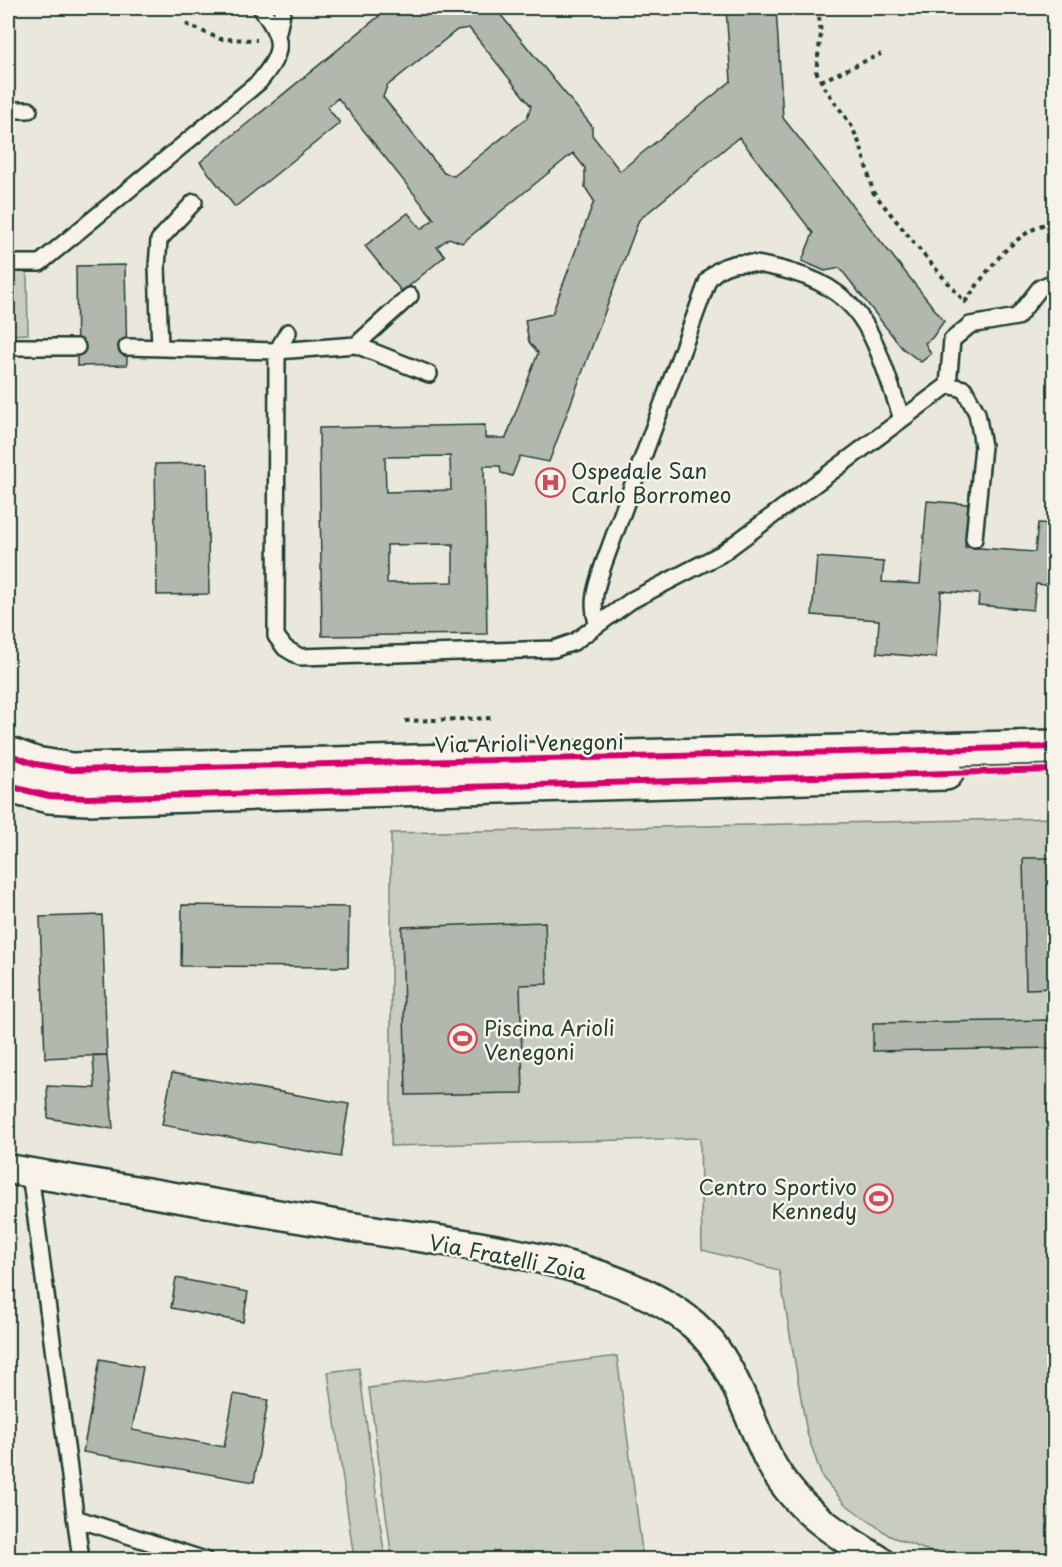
<svg xmlns="http://www.w3.org/2000/svg" width="1062" height="1567" viewBox="0 0 1062 1567" font-family="'Playpen Sans',sans-serif">
<style>
.green{fill:#c8ccc1;stroke:#74847a;stroke-width:1.5}
.building{fill:#b2b8ae;stroke:#1f3d34;stroke-width:1.5;fill-rule:evenodd}
.lines{fill:none;stroke-linecap:round;stroke-linejoin:round}
.service-casing{stroke:#1f3d34;stroke-width:20}
.minor-casing{stroke:#1f3d34;stroke-width:33}
.secondary-casing{stroke:#1f3d34;stroke-width:38}
.path{stroke:#1f3d34;stroke-width:4;stroke-dasharray:4.5 4.5;stroke-linecap:butt}
.service{stroke:#f7f3e8;stroke-width:15}
.minor{stroke:#f7f3e8;stroke-width:28}
.secondary{stroke:#f7f3e8;stroke-width:33}
.cycleway-casing{stroke:#f7f3e8;stroke-width:10}
.cycleway{stroke:#d6006c;stroke-width:6}
.labels{text-anchor:middle;dominant-baseline:central;stroke-width:5;stroke-linejoin:round;paint-order:stroke}
.poi-label{font-size:21px;fill:#1f3d34;stroke:#f7f3e8;text-anchor:start}
.street-label{font-size:21px;fill:#1f3d34;stroke:#f7f3e8}
</style>
<rect width="100%" height="100%" fill="#eae8dd"/>
<filter id="ink" filterUnits="userSpaceOnUse"><feTurbulence type="fractalNoise" baseFrequency=".0167" numOctaves="2"/><feDisplacementMap in="SourceGraphic" scale="12" xChannelSelector="R" yChannelSelector="G"/><feConvolveMatrix kernelMatrix="1 2 1 2 8 2 1 2 1" color-interpolation-filters="sRGB"/></filter>
<g filter="url(#ink)">
<!-- green -->
<path class="green" d="M8,271H27L28,334L8,335Z
M1054,818V1559H949L890,1536L845,1504L822,1477L807,1433L779,1270L702,1250L700,1138L391,1146V833Z
M617,1356L643,1559H392L369,1388Z
M359,1368L385,1559H386H354L328,1372Z"/>
<!-- building -->
<path class="building" d="M373,8H495L592,126V135L620,171L731,81L726,8H776L783,118L944,321L932,338L925,343L931,354L921,362L902,348L840,268L825,271L802,261L813,233L739,137L639,220L549,462L520,456L512,476L501,473L500,466H484L487,634L322,636L319,428L485,425V438H506L538,353L529,342L525,320L552,314L594,201L585,187V168L573,153L462,243L449,238L437,247L445,256L402,292L365,246L408,213L421,229L434,219L338,98L327,107L340,123L235,207L200,162L379,16ZM469,28L531,106L527,118L454,176L444,173L383,97L387,86L457,30ZM450,456L451,490L386,492L385,457ZM453,544V582L387,583V545Z
M125,265L127,365L77,366L76,266Z
M207,463L209,594L157,595L155,464Z
M927,501L968,504L965,547L1035,552L1038,523L1054,524V586L1036,584L1033,610L978,605L979,594L941,591L936,658L877,653L879,620L812,615L817,557L884,562L882,582L920,584Z
M1023,858H1052L1054,988L1026,989Z
M182,905L349,907L348,967L181,966Z
M102,915L107,1055L45,1058L40,917Z
M545,922L547,984L520,985L523,1093L406,1095L402,927Z
M1054,1020V1048L873,1051V1023Z
M93,1055H107L113,1129L48,1118L47,1086L95,1088Z
M172,1073L349,1104L340,1157L162,1125Z
M176,1278L248,1292L243,1322L171,1308Z
M100,1359L143,1367L132,1430L224,1447L234,1394L268,1400L254,1482L83,1452Z"/>
<g class="lines">
<defs>
<path id="service" d="M278,32L283,8
M8,110H29
M8,263H40L259,82C285,50 284,41 261,8
M356,345L410,296
M8,347H77
M127,347L277,351L276,636L285,648L300,657L554,649L574,642L632,600L721,554L948,385L952,340L970,325L1017,317L1040,288L1054,282
M160,347L157,267L159,240L194,202
M277,351L356,345L429,374
M277,351L288,332
M948,385L964,389L977,413L983,446L974,539
M597,623C590,601 597,584 604,563L708,280C722,262 741,261 762,265C866,284 871,330 902,419
M30,1173L81,1560
M75,1518L205,1560"/>
<path id="minor" d="M8,1169C118,1188 229,1206 340,1225C445,1243 613,1255 694,1325C732,1358 747,1415 768,1458C793,1507 834,1533 879,1560"/>
<path id="secondary" d="M8,754L35,764L72,770L1054,747
M8,786L49,796L87,798L946,773"/>
</defs>
<!-- service casing -->
<use href="#service" class="service-casing"/>
<!-- minor casing -->
<use href="#minor" class="minor-casing"/>
<!-- secondary casing -->
<use href="#secondary" class="secondary-casing"/>
<!-- path -->
<path class="path" d="M818,8L821,34L816,71L824,87L851,125L861,147L873,192L928,260L965,302C990,268 1011,233 1054,221
M186,24L220,39L257,40
M821,81L881,54
M405,721L493,718"/>
<!-- service -->
<use href="#service" class="service"/>
<!-- minor -->
<use href="#minor" class="minor"/>
<!-- secondary -->
<use href="#secondary" class="secondary"/>
<defs>
<path id="cycleway" d="M8,754L35,764L72,770L1054,747
M8,786L49,796L87,798L1054,770"/>
</defs>
<!-- cycleway casing -->
<use href="#cycleway" class="cycleway-casing"/>
<!-- cycleway -->
<use href="#cycleway" class="cycleway"/>
</g>
</g>
<!-- icons -->
<defs>
<symbol id="hospital-ring" viewBox="-11 -11 22 22"><circle r="9.5" fill="#f7f3e8" stroke="#d1495b" stroke-width="1.5"/><path d="M-5-5h3v3.5h4V-5h3V5h-3V1.5h-4V5h-3Z" fill="#d1495b"/></symbol>
<symbol id="stadium-ring" viewBox="-11 -11 22 22"><circle r="9.5" fill="#f7f3e8" stroke="#d1495b" stroke-width="1.5"/><path d="M0-5a6.5 5 0 1 0 0 10a6.5 5 0 1 0 0-10ZM-3.5-1.8h7v3.6h-7Z" fill="#d1495b"/></symbol>
</defs>
<g fill-rule="evenodd">
<use href="#hospital-ring" x="534" y="466" width="33" height="33"/>
<use href="#stadium-ring" x="446" y="1022" width="33" height="33"/>
<use href="#stadium-ring" x="862" y="1182" width="33" height="33"/>
</g>
<g class="labels">
<!-- poi labels -->
<g class="poi-label">
<text x="571" y="470">Ospedale San<tspan x="571" dy="24">Carlo Borromeo</tspan></text>
<text x="484" y="1027">Piscina Arioli<tspan x="484" dy="24">Venegoni</tspan></text>
<text x="857" y="1186" text-anchor="end">Centro Sportivo<tspan x="857" dy="24">Kennedy</tspan></text>
</g>
<!-- street labels -->
<g class="street-label">
<text transform="translate(529 742) rotate(-1)">Via Arioli Venegoni</text>
<text transform="translate(508 1256) rotate(11)">Via Fratelli Zoia</text>
</g>
</g>
<!-- margin -->
<rect width="1062" height="1567" fill="none" stroke="#f7f3e8" stroke-width="30"/>
<rect x="15" y="15" width="1032" height="1537" fill="none" stroke="#1f3d34" stroke-width="2" filter="url(#ink)"/>
</svg>
